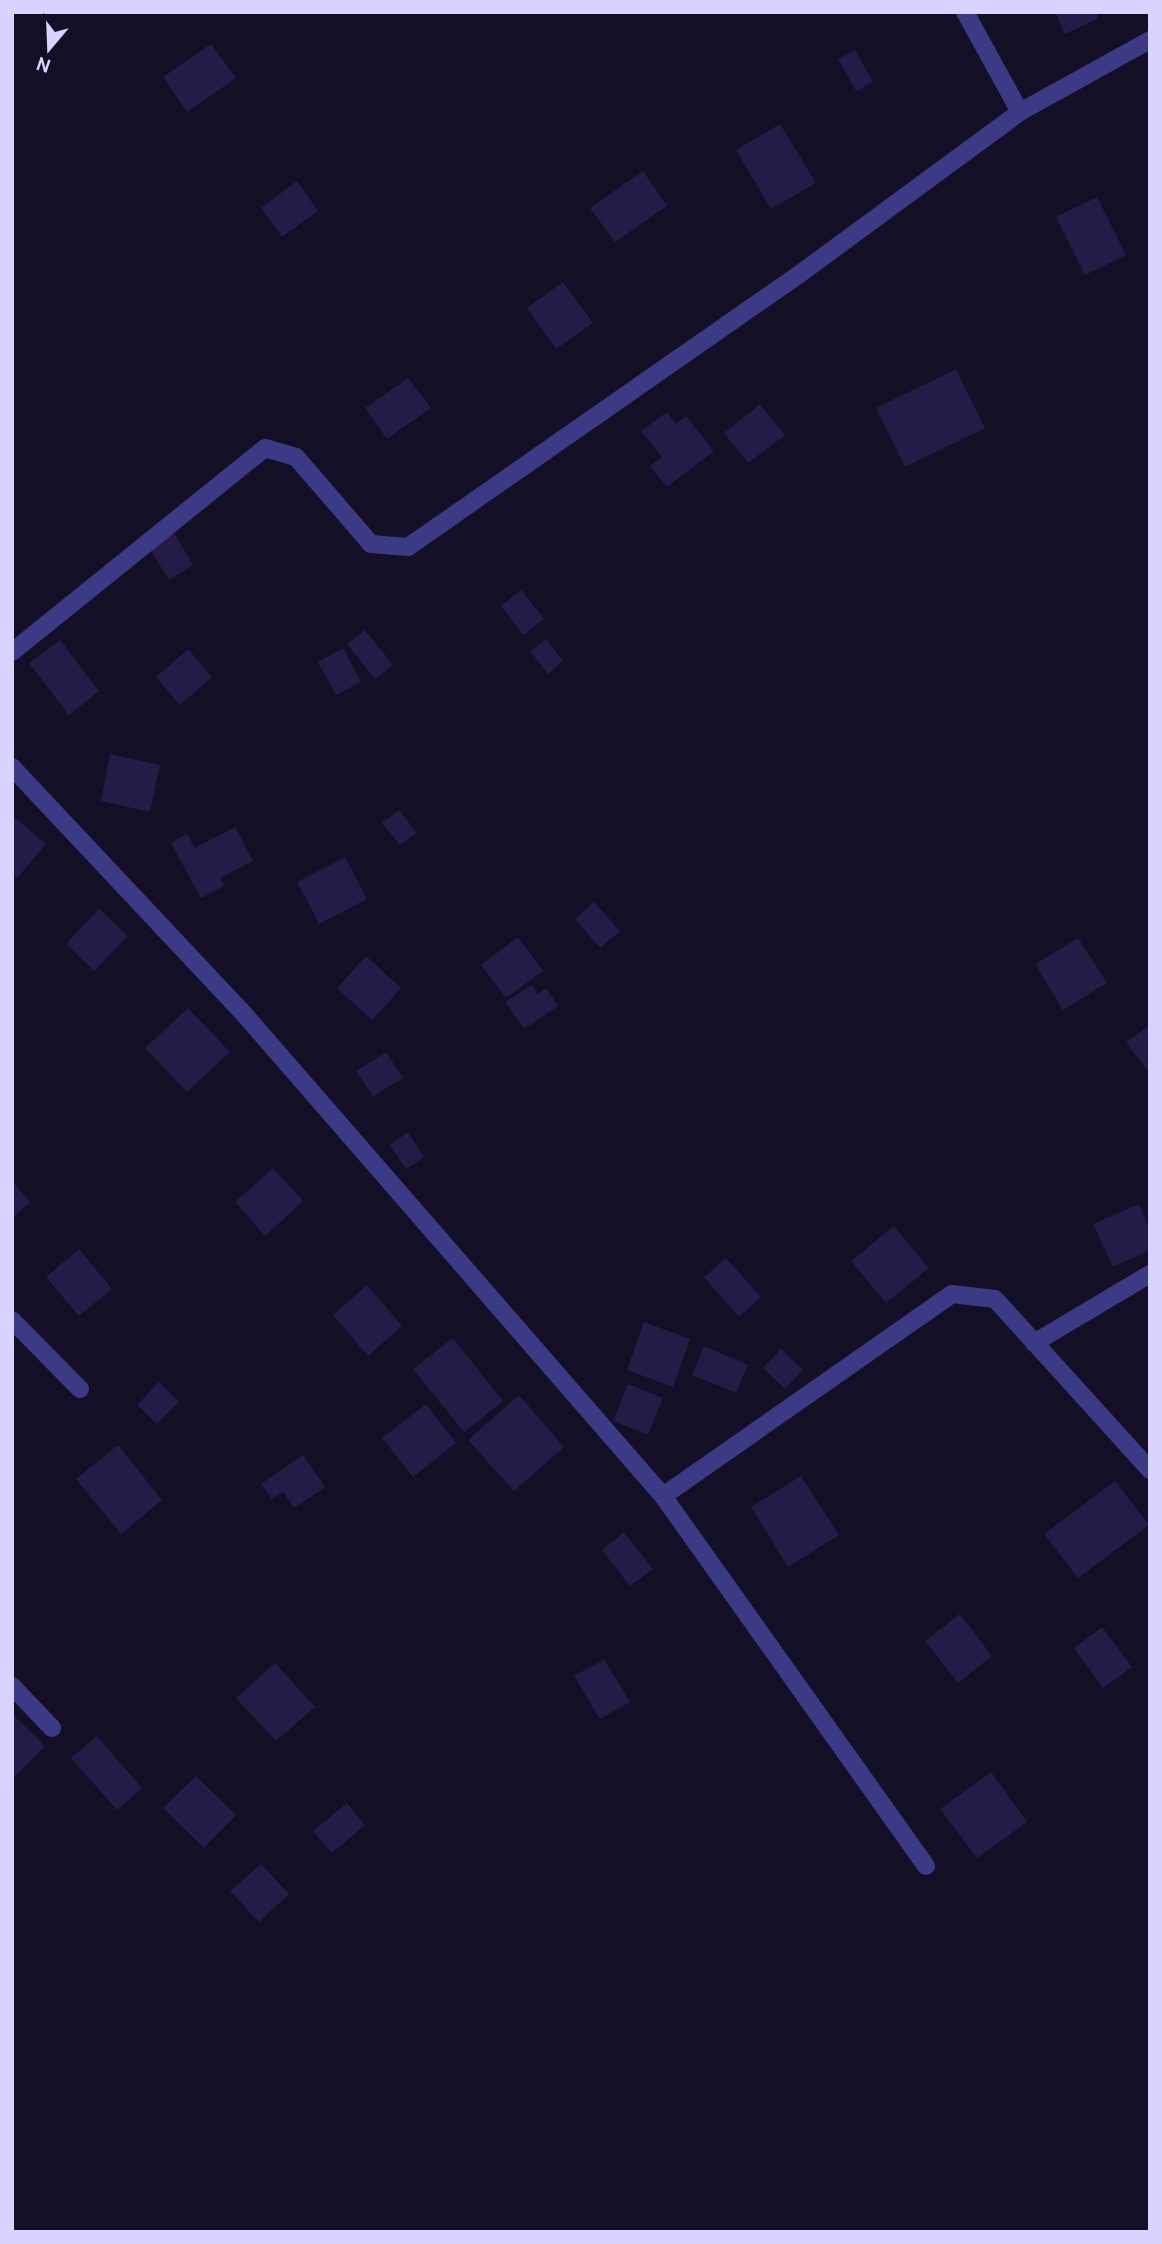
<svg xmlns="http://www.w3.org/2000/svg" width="1162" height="2244" viewBox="0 0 1162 2244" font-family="Cabin,sans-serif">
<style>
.building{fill:#241b47}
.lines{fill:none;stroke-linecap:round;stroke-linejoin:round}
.minor{stroke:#3d3a85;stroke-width:18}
</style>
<rect width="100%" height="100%" fill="#130f26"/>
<!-- building -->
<path class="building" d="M1055,12H1096L1099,18L1065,34Z
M211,44L236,78L187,112L163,77Z
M855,50L873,82L856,91L838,59Z
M780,124L816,183L771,209L736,150Z
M643,171L667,206L615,242L590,208Z
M297,181L318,211L282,237L261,208Z
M1097,197L1126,255L1085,275L1056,217Z
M563,282L593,323L556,349L527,308Z
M956,369L985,428L905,467L876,408Z
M408,378L431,408L387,439L365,408Z
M760,404L785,435L748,463L724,433Z
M667,412L676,424L686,416L714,451L667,487L650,466L662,457L641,431Z
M173,531L193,565L169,580L148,546Z
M521,590L544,619L523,635L501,606Z
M365,630L393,665L375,679L347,644Z
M546,639L563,661L548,674L530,651Z
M60,640L99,691L69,715L29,663Z
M343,648L361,682L336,695L318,662Z
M188,649L212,677L180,705L156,677Z
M110,754L160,765L150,812L101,801Z
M399,810L417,833L400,845L382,823Z
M12,815L46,844L17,878L12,873Z
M235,827L253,861L220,878L224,886L201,898L171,843L187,834L195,848Z
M345,857L367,899L319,924L297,882Z
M594,902L620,931L600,948L575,919Z
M99,909L128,936L94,971L66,944Z
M518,937L543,971L506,998L481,965Z
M1078,938L1107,983L1063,1010L1035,964Z
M366,956L401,988L372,1020L337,988Z
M532,985L538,994L546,988L558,1006L524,1029L505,1002Z
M188,1008L230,1052L187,1092L145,1048Z
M1150,1025V1074L1126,1042Z
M386,1052L403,1078L373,1096L356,1071Z
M408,1132L424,1157L406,1169L390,1145Z
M273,1168L303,1201L265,1236L235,1202Z
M12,1181L30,1202L12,1218Z
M1139,1204L1150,1229V1250L1113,1267L1093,1224Z
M894,1226L929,1268L886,1303L851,1261Z
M79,1249L112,1289L79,1316L46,1277Z
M726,1258L761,1297L739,1317L704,1277Z
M367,1285L402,1326L368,1356L333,1315Z
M644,1322L690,1339L673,1387L627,1370Z
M453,1338L503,1401L464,1432L413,1369Z
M704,1346L748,1365L736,1393L692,1375Z
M781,1349L803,1370L785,1389L763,1368Z
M159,1382L179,1402L157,1424L137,1405Z
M628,1384L663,1398L648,1435L613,1421Z
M519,1395L564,1447L514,1491L468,1440Z
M426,1404L456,1443L413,1477L382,1438Z
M118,1445L162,1500L121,1534L76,1479Z
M303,1455L325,1487L294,1508L283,1492L272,1499L261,1484Z
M801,1476L839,1535L788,1567L751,1507Z
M1115,1481L1149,1525L1078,1578L1044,1534Z
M624,1532L653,1569L630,1586L602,1550Z
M960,1614L992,1656L958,1683L925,1641Z
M1102,1627L1132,1667L1103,1688L1074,1648Z
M604,1659L630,1702L600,1719L574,1676Z
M275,1663L315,1707L276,1741L236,1698Z
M12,1714L45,1746L12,1779Z
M97,1736L142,1788L117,1810L71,1758Z
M991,1772L1027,1822L977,1858L940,1809Z
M196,1776L236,1815L204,1848L163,1808Z
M347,1803L365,1825L332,1853L313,1831Z
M261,1864L289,1894L259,1922L230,1891Z"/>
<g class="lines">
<!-- minor -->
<path class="minor" d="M1020,112L1150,40
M12,652L265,448L296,457L371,544L408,547L801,273L1020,112L965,12
M12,767L244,1014L663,1496
M12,1320L80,1389
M1034,1343L1150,1274
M12,1686L52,1728
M926,1866L663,1496L952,1294L995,1299L1150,1470"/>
</g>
<!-- border -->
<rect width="1162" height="2244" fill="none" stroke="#d9d4ff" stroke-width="28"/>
<!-- north arrow -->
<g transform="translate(49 49) rotate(199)" stroke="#130f26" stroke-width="5" paint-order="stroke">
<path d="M0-5L12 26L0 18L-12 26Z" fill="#d9d4ff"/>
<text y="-10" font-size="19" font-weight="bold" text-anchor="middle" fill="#d9d4ff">N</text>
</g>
</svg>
